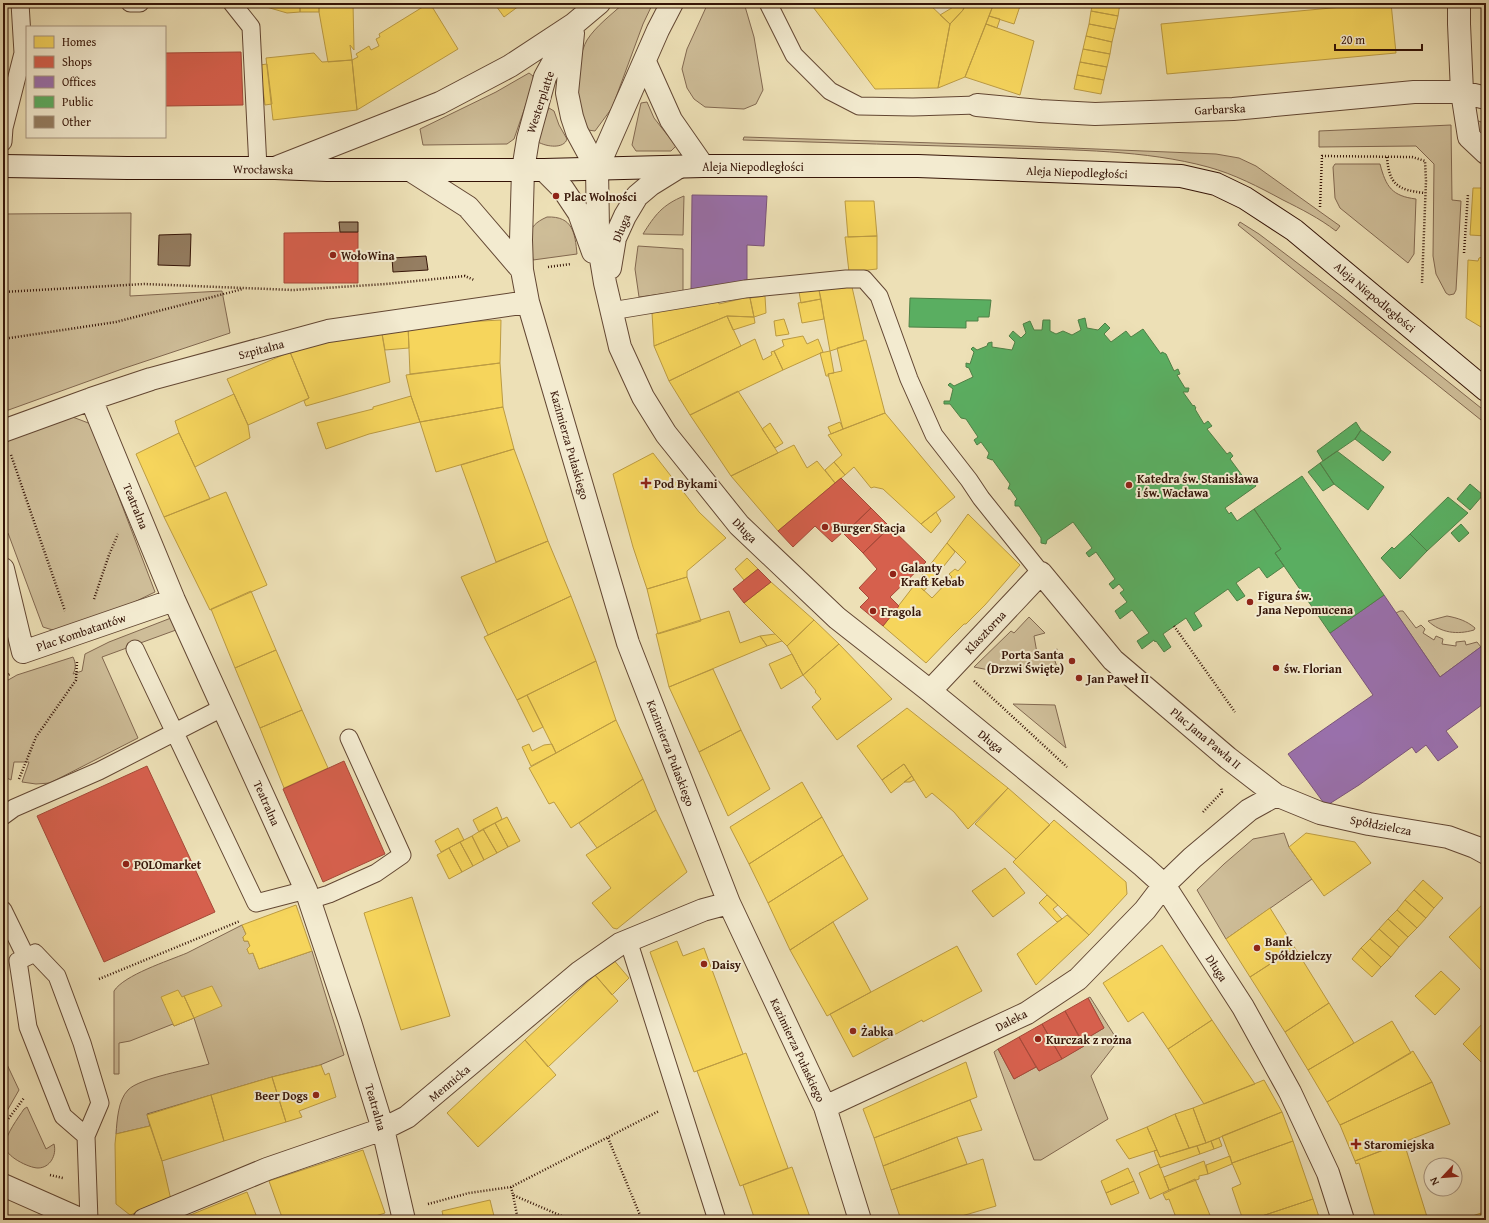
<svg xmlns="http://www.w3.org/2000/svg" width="1489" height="1223" viewBox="0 0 1489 1223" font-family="'Gentium Book Plus',serif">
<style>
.green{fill:#cebd98;stroke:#826850}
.homes{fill:#f6d55c;stroke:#bc9b42}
.shops{fill:#d6604d;stroke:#a64938}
.offices{fill:#9970ab;stroke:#7b547a}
.public{fill:#5aae61;stroke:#4f8046}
.building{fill:#957e62;stroke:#351407}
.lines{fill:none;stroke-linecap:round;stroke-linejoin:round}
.service-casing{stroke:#634733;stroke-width:19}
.minor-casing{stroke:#634733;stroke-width:24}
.tertiary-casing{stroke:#634733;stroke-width:24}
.secondary-casing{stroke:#351407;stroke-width:24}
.path{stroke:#351407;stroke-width:2.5;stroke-dasharray:1 2;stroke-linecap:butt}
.service{stroke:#f3ebd0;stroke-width:17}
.minor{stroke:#f3ebd0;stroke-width:22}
.tertiary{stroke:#f3ebd0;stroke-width:22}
.secondary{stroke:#f3ebd0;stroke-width:22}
.poi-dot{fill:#8f2418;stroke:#f3ebd0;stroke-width:1.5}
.labels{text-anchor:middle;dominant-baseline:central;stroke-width:4;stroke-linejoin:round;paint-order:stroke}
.street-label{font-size:12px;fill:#351407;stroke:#f3ebd0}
.poi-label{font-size:12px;font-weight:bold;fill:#351407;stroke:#f3ebd0;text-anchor:start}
</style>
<rect width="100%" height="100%" fill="#ede0b6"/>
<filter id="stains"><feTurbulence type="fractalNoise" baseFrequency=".005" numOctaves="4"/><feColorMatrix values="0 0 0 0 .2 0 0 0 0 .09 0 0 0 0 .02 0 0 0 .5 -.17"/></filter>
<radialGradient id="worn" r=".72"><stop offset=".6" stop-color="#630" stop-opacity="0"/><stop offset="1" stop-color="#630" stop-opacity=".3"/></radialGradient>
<!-- green -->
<path class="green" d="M624,3H653L643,24L612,108L595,131L588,130C583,119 577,104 576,92C574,81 581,50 587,40C596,26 611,15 624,3Z
M708,3H744L754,37L763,90L756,104L744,109L705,107L694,99L687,88L682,69L687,49Z
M529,73L533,76L534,81L514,139L507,144L423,145L420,129L496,92Z
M647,102L654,118L676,146L671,151H636L632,145L641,103Z
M549,108L554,111L559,125L567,139C564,149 547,147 538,142L547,112Z
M1476,120L1486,124V145L1481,140Z
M1451,125L1452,200L1461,201L1456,290L1454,294L1449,295L1446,293L1436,274L1433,256L1434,164L1416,146L1319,147V131Z
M744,137L999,145L1216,154L1239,158L1256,166L1340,226L1336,231C1319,218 1301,209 1283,200C1259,187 1234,174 1208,167C1146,150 1073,150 1010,148C921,145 832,143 743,140Z
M1335,164H1380C1386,187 1392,196 1416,199L1414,254L1408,263L1340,208L1335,198L1333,167Z
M684,196L683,235L643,234C655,215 662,205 684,196Z
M131,213L130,296L222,291L230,333L122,369L3,412V214Z
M547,217C573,216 575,233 577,254L533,260C530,238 524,227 547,217Z
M1240,222L1259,234L1341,296L1486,412V424L1238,225Z
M638,246L683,249V291L639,297L635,269Z
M70,416L91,424L155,592L93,622L59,632L43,627L8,533H3V443Z
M1400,611H1403L1416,628L1421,625L1425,629L1423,633L1434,640L1436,636L1443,639L1442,644L1456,646V642L1465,641L1466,645L1477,642L1481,647L1440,677L1396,613Z
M1447,616C1458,618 1467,621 1475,628L1474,630C1457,635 1441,633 1428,621Z
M1029,617L1045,633L1034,636L1037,653L1052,652L1058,670C1031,676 1001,673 974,667L1011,631L1014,633Z
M171,618L176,630L102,657L138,738L50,783L36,784L22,782L29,762H14L11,780L3,776V683L17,675L73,657C76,663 76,669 73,674L82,671L85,654L109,642Z
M1013,704L1055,705L1066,748Z
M1284,833L1289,847L1312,879L1226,939L1197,890L1224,864L1253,839Z
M242,925L246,934L243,937L244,941H248L250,946L247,949L249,953H253L259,969L312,951L344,1055L320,1065L272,1077L147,1114L150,1126L116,1134C117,1121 118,1100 128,1090C139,1078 192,1069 209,1064L194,1018L174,1026L173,1024L130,1041L119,1043V1074H114V991C124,975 168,961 187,953C205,944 224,934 242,925Z
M1090,997L1118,1041L1091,1076L1108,1119L1041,1160H1034L994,1052L998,1049L1014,1079L1036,1067L1039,1071L1084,1046L1082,1041L1104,1028L1088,998Z
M3,1056L19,1090L3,1118Z
M27,1107L46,1149L54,1144C57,1155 50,1168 38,1168C29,1168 4,1156 5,1145C6,1134 18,1118 24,1109Z"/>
<!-- homes -->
<path class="homes" d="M36,3H89V4L36,6Z
M263,3H300V12L287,13L263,6Z
M300,3H319V12H300Z
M319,3H353L354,50L350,45L352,60L328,62L319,12Z
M494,3H523L504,17Z
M810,3H928L950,24L938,88L875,89Z
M960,3H966L963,10L950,24L940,15Z
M966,3H994L965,77L938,88L950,24L963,10Z
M994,3H1021L1014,24L989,16Z
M1093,3H1120L1118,16L1091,11Z
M1384,3H1391L1396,53L1167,74L1161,24Z
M426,5H431L458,49L357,110L352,60L358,57L356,54L369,46L371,50L379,46L376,39L380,37L379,34Z
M1091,11L1118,16L1115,29L1089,24Z
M989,16L1000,19L997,28L986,24Z
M986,24L1034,41L1020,95L965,77Z
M1089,24L1115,29L1112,42L1086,36Z
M1086,36L1112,42L1110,54L1083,49Z
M1483,38H1486V65H1482Z
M1083,49L1110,54L1107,67L1080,62Z
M314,53L322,62L352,60L357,110L273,120L266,58Z
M3,56L7,57L3,73Z
M1080,62L1107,67L1104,80L1077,75Z
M267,64L272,104L265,105L260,65Z
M1077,75L1104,80L1101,94L1074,89Z
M1473,188H1486V236L1470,235Z
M845,201H874L877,236L848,237Z
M877,236V269L849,272L845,237Z
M1482,257L1486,258V330L1466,318L1468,260L1478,261L1479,258Z
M852,287L864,340L830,351L819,290Z
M819,290L821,299L801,303L799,292Z
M765,296L766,313L754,317L750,298Z
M749,297L750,298L754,317L727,316L654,346L652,313L718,300L719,304Z
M821,299L824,319L802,323L798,303Z
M727,316L741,346L669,381L654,346Z
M727,316L754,317L755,323L733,330Z
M784,319L789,334L776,336L774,321Z
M501,320L500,363L410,374L408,325Z
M408,325L409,348L385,350L381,328Z
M381,328L390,382L306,406L304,401L309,398L290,352Z
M803,336L807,344L818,339L823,352L783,370L774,351L784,346L782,340Z
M755,339L763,360L772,355L771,352L774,351L783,370L690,415L669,381Z
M866,340L885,413L843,429L828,374L842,371L837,348Z
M830,351L834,373L828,374L829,376H826L820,353Z
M290,352L309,398L248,425L227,379Z
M500,363L503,407L420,422L411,396L406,375Z
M738,391L778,453L731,476L690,415Z
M234,394L248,425L250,438L195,467L179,433L175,421Z
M411,396L420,422L369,434L326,449L317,423L373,409V407Z
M503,407L514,449L436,472L420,422Z
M885,413L955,497L921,524L883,489L874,487L871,488L854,467L845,475L834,462L842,455L828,435Z
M840,422L843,429L831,434L828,427Z
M770,423L783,443L775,448L762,429Z
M179,433L210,499L164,517L136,454Z
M794,445L807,468L817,461L835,483L778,531L731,476Z
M514,449L548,541L496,562L461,465Z
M653,453L699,512L726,538L687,571V577L647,589L633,547L613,474Z
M834,462L845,475L835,483L825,470Z
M226,492L267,585L210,610L164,517Z
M936,512L941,521L931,533L921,524Z
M968,514L1020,565L985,605L966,624H964L951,637L926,663L883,626L916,583L932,598L952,577L949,574L955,569L958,571L966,562L947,543Z
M548,541L571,596L488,635L461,577Z
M947,543L955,552L924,591L916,583Z
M747,558L758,569L744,580L735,569Z
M687,577L701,621L658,634L647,589Z
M771,582L814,620L787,646L744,603Z
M251,591L276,650L235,668L211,609Z
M571,596L596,661L517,700L484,637Z
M729,611L740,643L760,636L767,646L669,687L656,634Z
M814,620L839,644L803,675L792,654L787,646Z
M775,634L782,641L767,646L760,636Z
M839,644L892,699L837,740L812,707L821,699L815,692L816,691L803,675Z
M276,650L302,710L260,728L235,668Z
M792,654L803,675L781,689L769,664Z
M596,661L616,720L556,753L527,695Z
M713,669L741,730L699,752L669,687Z
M527,695L543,727L533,732L517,700Z
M907,708L1008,788L968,829L954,812L932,793L926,798L904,764L882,780L857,746Z
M302,710L328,768L284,788L260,728Z
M616,720L643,779L571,828L554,802L549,804L529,768Z
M741,730L770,789L728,816L699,752Z
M529,744L532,751L544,745L552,744L556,753L531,766L522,747Z
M904,764L912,776L891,793L882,780Z
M912,776L914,780L910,782H904Z
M643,779L656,810L597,848L579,823Z
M802,782L822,817L749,864L730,827Z
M1008,788L1050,825L1016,859L975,824Z
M497,807L502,819L479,832L473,820Z
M656,810L687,872L617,929L613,928L592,903L611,888L586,855Z
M507,817L520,841L508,847L495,823Z
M822,817L843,855L768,903L749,864Z
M1054,820L1126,882L1127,894L1089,935L1013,862Z
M495,823L508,847L497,853L483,829Z
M458,828L464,840L441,852L435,841Z
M483,829L497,853L484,860L472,836Z
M1306,833L1355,842L1371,863L1324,896L1289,847Z
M472,836L484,860L473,866L460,842Z
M460,842L473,866L462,872L449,848Z
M449,848L462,872L449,879L437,855Z
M843,855L868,899L790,950L768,903Z
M1005,868L1025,893L993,917L972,891Z
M1423,880L1443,898L1434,908L1414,890Z
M1414,890L1434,908L1426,918L1405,900Z
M1047,895L1058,905L1053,909L1062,919L1057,922L1039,903Z
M412,897L450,1016L401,1030L364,913Z
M1405,900L1426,918L1417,928L1397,910Z
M1486,901V975L1449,937Z
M296,905L312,951L259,969L253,953L249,954L247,949L250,946L248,941H244L243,937L246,934L242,925Z
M1270,908L1295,948L1250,977L1226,939Z
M1397,910L1417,928L1408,937L1388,919Z
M1067,915L1089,935L1036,985L1017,954Z
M1388,919L1408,937L1399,947L1379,929Z
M833,922L871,992L827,1016L790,950Z
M1379,929L1399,947L1391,957L1370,939Z
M1370,939L1391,957L1381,967L1361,948Z
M677,941L683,956L704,948L743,1054L694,1072L650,952Z
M1162,945L1212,1020L1168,1049L1143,1012L1128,1022L1103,983Z
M957,946L982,991L923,1022L922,1020L853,1057L830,1014Z
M1295,948L1329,1003L1285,1032L1250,977Z
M1361,948L1381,967L1372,977L1352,959Z
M612,958L629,978L612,995L595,975Z
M1441,971L1460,989L1435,1015L1415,996Z
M595,975L618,1001L548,1067L525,1040Z
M212,986L222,1006L194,1018L184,996Z
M178,990L182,997L184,996L194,1018L174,1026L161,997Z
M1329,1003L1354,1043L1308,1070L1285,1032Z
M1212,1020L1255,1084L1204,1104L1168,1049Z
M1486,1020V1059L1482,1063L1463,1044Z
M1392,1021L1411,1053L1327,1102L1308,1070Z
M525,1040L556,1075L478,1147L447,1113Z
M1413,1051L1432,1082L1340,1125L1327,1102Z
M746,1053L788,1168L740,1186L697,1071Z
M966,1062L977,1097L874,1138L863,1109Z
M321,1065L325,1075L329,1073L336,1097L299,1111L302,1117L286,1122L272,1077Z
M272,1077L286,1122L224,1141L211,1095Z
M1264,1080L1282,1112L1206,1143L1193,1108Z
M1432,1082L1450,1124L1355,1161L1340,1125Z
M211,1095L224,1141L162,1161L147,1115Z
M970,1100L982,1130L957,1137L883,1166L874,1138Z
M1193,1108L1206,1143L1189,1148L1175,1114Z
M1282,1112L1293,1141L1232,1163L1222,1136Z
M1175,1114L1189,1148L1160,1157L1147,1127Z
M150,1126L162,1161L171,1200L130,1215L116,1204L115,1144L116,1134Z
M1147,1127L1157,1150L1129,1159L1116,1140Z
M957,1137L967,1164L891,1190L883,1166Z
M1219,1138L1222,1146L1214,1149L1211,1141Z
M1211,1141L1214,1149L1200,1154L1197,1146Z
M1293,1141L1313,1199L1250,1220H1243L1232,1188L1241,1184L1232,1163Z
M1407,1141L1408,1145L1405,1146L1428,1220H1376L1359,1163L1356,1164L1355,1161Z
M1197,1146L1200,1154L1160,1168L1154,1151L1157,1150L1160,1157Z
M363,1150L385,1213L363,1220H283L269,1181Z
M1230,1156L1232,1164L1208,1174L1206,1165Z
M983,1159L996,1206L948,1220H901L891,1190Z
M1204,1161L1208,1174L1199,1176V1179L1169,1190L1164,1177Z
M1159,1164L1169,1190L1150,1199L1139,1173Z
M792,1167L811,1220H755L743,1185Z
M1128,1168L1134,1181L1106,1193L1101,1181Z
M1195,1179L1212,1220H1177L1169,1199L1166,1200L1163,1194Z
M1134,1181L1139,1193L1111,1205L1106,1193Z
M247,1192L258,1220H178Z
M1313,1199L1320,1220H1250Z
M490,1200L495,1220H444L442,1211Z
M1481,1213L1483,1220H1461Z
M959,1217L960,1220H948Z"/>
<!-- shops -->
<path class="shops" d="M241,52L243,105L165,106V53Z
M358,232V283H284V233Z
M841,478L871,508L844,534L843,532L832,542L815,526L793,547L778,531Z
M871,508L890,527L863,553L844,534Z
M890,527L926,562L890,597L899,606L883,626L860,607L869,598L859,588L877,569L863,553Z
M758,569L771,582L744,603L733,589Z
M344,761L385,854L323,882L283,789Z
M147,766L215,912L104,962L37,816Z
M1088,998L1104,1028L1082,1041L1065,1011Z
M1065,1011L1084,1046L1062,1059L1042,1024Z
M1042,1024L1062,1059L1039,1071L1019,1037Z
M1019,1037L1036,1067L1014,1079L998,1049Z"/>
<!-- offices -->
<path class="offices" d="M692,195L767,196L764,246L747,245V284L691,291Z
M1384,595L1440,677L1486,643V702L1446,731L1458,747L1438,761L1426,745L1416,753L1412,747L1359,785L1326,806L1288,754L1373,695L1330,633Z"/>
<!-- public -->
<path class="public" d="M910,298L991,300L989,317H978V321H966V328L909,327Z
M1085,318L1087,328L1098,330L1105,323L1110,328L1104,334L1111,342L1126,331L1131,337L1143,329L1161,354L1162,352L1166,354L1174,371L1178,369L1180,374L1177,375L1185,388H1189L1188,392H1183L1193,406L1194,405L1196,408L1195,409L1204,424L1208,421L1212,426L1207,429L1227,454L1230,452L1233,456L1230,459L1250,486L1254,483L1256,486L1225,508L1229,514L1231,512L1237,521L1254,509L1281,549L1275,553L1284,566L1267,578L1259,567L1236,583L1245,596L1237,601L1228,589L1194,613L1202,626L1194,631L1186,618L1163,634L1171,647L1164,652L1156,641L1155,642L1154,640L1142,649L1137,641L1149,633L1132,610L1120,619L1115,611L1127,602L1120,593L1124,590L1119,584L1113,589L1109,584L1115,579L1096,552L1089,557L1086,553L1092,548L1073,522L1066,527L1047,540L1046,544L1041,543V538L1019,506H1015V501L1017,499L1010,489H1008L1010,484L992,459V460L987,458L989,453L981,442L977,445L974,440L978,437L966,419L961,418L950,404H944V401H950L953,389L948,385L950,383L954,386L973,377L969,368L966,367V363L970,364L974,352L971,349L973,347L977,350L987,346L988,343L992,342V347L1012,350L1015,342L1009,336L1013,331L1021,338L1026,333L1023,324L1030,321L1034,330H1042L1043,320H1050V331L1056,334L1063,331L1072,335L1081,330L1078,320Z
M1356,422L1361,430L1355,439L1323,461L1317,451Z
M1361,430L1391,452L1383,461L1355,439Z
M1337,451L1384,487L1368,510L1334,484L1320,463Z
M1320,463L1334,484L1323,491L1308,472Z
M1302,476L1384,595L1330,633L1275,553L1281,549L1254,509Z
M1470,484L1483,495L1470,510L1457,499Z
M1448,497L1468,513L1427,551L1410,534Z
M1461,524L1469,533L1459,542L1451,533Z
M1410,534L1427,551L1400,579L1381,558L1392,547L1394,549Z"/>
<!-- building -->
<path class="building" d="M730,3H741L731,7Z
M339,222H358V232H340Z
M191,234L190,266L158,265L159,235Z
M426,256L428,270L393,272L392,258Z"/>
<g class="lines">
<defs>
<path id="service" d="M130,3H140
M232,3L251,27L258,168
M768,3L794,55L830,91L859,106L913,107L977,105
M3,142L4,128L23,53L20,3
M611,311L745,289L846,279H864L879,296L909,379L934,435L969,480L981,498L1041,573
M135,649L256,903L306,890
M3,816L14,808L99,771L224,707
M310,900L329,894L376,873L402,855L349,738
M3,910L26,957
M628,940L717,1220
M86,1136L63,1116L28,1027L18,961L35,953L57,976L82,1043L100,1103L86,1136L89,1220"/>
<path id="minor" d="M1459,3V24L1462,92L1469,137L1486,153
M977,105L1040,111L1095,114L1233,109L1414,92H1462L1486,98
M597,169L598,229L601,259L605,283L620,347L643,397L666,434L739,525L837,618L930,691L1057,795L1143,866L1164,885L1243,1007L1290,1092L1328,1173L1343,1220
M410,170L468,207L522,270
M523,170L521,240L522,270L528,302L628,643L729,903L825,1107L860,1220
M544,170L563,189L579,213L593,252
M610,268L615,238L625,216L637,196L650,185L679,167
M91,399L174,600L306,890L350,1022L383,1129L404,1220
M3,431L91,399L151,379L328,331L528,302
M3,569L23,652L174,600
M930,691L1041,573L1113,660L1228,758L1276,795L1320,813L1369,824L1448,837L1475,847L1486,853
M825,1107L1027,1013L1078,979L1145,910L1164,885L1192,858L1249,810L1276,795
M3,1185L82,1220
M144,1220L267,1169L383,1129L407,1117L580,972L620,944L703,910L729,903"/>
<path id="tertiary" d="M573,33L567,93L572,117L577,132L597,169
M645,62L671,120L703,166
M275,168L440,103L510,66L574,24
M597,169L658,30L672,3
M523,170L528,139L545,77L574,24L599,3"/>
<path id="secondary" d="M3,166L127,168H275L327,170H544L703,166H918L1181,176L1216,184L1245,198L1294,230L1486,390"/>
</defs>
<!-- service casing -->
<use href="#service" class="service-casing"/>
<!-- minor casing -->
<use href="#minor" class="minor-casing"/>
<!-- tertiary casing -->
<use href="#tertiary" class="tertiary-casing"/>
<!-- secondary casing -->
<use href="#secondary" class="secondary-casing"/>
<!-- path -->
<path class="path" d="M1387,157C1389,185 1398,190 1425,193
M1320,207L1322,156L1412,157L1425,161L1426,181L1422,283
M1464,253L1468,194
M548,267L571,264
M3,292L144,284L293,290L386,284L465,276L474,280
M3,339L116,322L243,289
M11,455L65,611
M94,599L109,555L118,534
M1174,626L1235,712
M1056,649L1059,660
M3,677L10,674
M974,681L1067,767
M19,779L36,737L76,680L77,662
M1203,812L1222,792L1221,787
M99,979L240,921
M3,1126L24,1098
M608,1138L642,1220
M50,1175L63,1178
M511,1187L513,1195L571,1220
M513,1195L518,1220
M428,1204L469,1193L511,1187L659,1111"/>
<!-- service -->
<use href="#service" class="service"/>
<!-- minor -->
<use href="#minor" class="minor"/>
<!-- tertiary -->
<use href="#tertiary" class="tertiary"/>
<!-- secondary -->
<use href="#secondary" class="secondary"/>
</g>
<!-- markers -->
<g class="poi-dot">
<circle cx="556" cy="196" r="4"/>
<circle cx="333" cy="255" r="4"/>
<path d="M644 477h4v4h4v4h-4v4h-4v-4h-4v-4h4z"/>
<circle cx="1129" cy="485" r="4"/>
<circle cx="825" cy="527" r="4"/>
<circle cx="893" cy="574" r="4"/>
<circle cx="1250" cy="602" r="4"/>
<circle cx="873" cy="611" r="4"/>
<circle cx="1072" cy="661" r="4"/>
<circle cx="1276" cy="668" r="4"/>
<circle cx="1079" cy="678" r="4"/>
<circle cx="126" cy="864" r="4"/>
<circle cx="1257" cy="948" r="4"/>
<circle cx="704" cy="964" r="4"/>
<circle cx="853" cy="1031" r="4"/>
<circle cx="1038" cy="1039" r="4"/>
<circle cx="316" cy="1095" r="4"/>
<path d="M1354 1138h4v4h4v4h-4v4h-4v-4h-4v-4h4z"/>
</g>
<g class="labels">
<!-- street labels -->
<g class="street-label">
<text transform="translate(540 102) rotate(-72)">Westerplatte</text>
<text transform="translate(1220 109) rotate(-3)">Garbarska</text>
<text x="753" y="166">Aleja Niepodległości</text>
<text transform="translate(263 169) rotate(1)">Wrocławska</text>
<text transform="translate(1077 172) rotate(2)">Aleja Niepodległości</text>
<text transform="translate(621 228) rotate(-68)">Długa</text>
<text transform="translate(1375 297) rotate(40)">Aleja Niepodległości</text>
<text transform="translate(261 349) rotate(-15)">Szpitalna</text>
<text transform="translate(570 445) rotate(74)">Kazimierza Pułaskiego</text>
<text transform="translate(136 506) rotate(68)">Teatralna</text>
<text transform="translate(745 530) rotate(46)">Długa</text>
<text transform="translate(81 632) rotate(-19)">Plac Kombatantów</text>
<text transform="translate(985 632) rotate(-47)">Klasztorna</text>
<text transform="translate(1206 738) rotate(40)">Plac Jana Pawła II</text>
<text transform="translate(991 741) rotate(39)">Długa</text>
<text transform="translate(671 753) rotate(69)">Kazimierza Pułaskiego</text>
<text transform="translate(267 803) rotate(66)">Teatralna</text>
<text transform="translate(1381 825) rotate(11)">Spółdzielcza</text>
<text transform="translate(1217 968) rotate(57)">Długa</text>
<text transform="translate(1011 1020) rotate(-27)">Daleka</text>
<text transform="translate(798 1050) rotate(65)">Kazimierza Pułaskiego</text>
<text transform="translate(449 1083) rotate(-40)">Mennicka</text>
<text transform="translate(376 1107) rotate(74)">Teatralna</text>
</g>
<!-- poi labels -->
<g class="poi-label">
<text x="564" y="196">Plac Wolności</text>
<text x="341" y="255">WołoWina</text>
<text x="1137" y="478">Katedra św. Stanisława<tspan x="1137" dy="14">i św. Wacława</tspan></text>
<text x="654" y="483">Pod Bykami</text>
<text x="833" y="527">Burger Stacja</text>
<text x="901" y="567">Galanty<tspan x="901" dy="14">Kraft Kebab</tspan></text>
<text x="1258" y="595">Figura św.<tspan x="1258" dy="14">Jana Nepomucena</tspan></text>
<text x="881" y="611">Fragola</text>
<text x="1064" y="654" text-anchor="end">Porta Santa<tspan x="1064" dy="14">(Drzwi Święte)</tspan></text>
<text x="1284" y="668">św. Florian</text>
<text x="1087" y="678">Jan Paweł II</text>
<text x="134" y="864">POLOmarket</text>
<text x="1265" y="941">Bank<tspan x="1265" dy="14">Spółdzielczy</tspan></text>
<text x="712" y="964">Daisy</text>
<text x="861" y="1031">Żabka</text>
<text x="1046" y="1039">Kurczak z rożna</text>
<text x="308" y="1095" text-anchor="end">Beer Dogs</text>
<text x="1364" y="1144">Staromiejska</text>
</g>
</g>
<!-- margin -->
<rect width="1489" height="1223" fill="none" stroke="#ede0b6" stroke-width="16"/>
<rect x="4" y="4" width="1481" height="1215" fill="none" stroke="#351407" stroke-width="2"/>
<rect x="8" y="8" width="1473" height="1207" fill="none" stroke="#351407"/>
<!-- legend -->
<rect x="26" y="26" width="140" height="112" fill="#f3ebd0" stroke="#a79580"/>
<rect x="34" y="36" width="20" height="12" fill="#f6d55c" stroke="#a79580"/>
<text x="62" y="46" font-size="12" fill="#351407">Homes</text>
<rect x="34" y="56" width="20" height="12" fill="#d6604d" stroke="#a79580"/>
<text x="62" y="66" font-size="12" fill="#351407">Shops</text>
<rect x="34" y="76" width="20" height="12" fill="#9970ab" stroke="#a79580"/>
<text x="62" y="86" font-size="12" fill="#351407">Offices</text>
<rect x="34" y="96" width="20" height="12" fill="#5aae61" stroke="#a79580"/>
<text x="62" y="106" font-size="12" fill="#351407">Public</text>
<rect x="34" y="116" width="20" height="12" fill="#957e62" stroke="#a79580"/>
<text x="62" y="126" font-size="12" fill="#351407">Other</text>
<!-- north arrow -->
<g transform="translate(1443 1177) rotate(244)"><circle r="19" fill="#f3ebd0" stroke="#a79580"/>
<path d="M0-3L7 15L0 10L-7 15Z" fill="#8f2418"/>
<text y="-6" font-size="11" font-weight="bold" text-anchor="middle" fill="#351407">N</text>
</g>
<!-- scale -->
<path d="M1335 44v6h87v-6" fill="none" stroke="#351407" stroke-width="2"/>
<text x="1341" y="44" font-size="12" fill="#351407" stroke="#f3ebd0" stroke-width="3" paint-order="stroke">20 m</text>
<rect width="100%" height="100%" filter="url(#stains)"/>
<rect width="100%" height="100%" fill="url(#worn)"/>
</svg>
